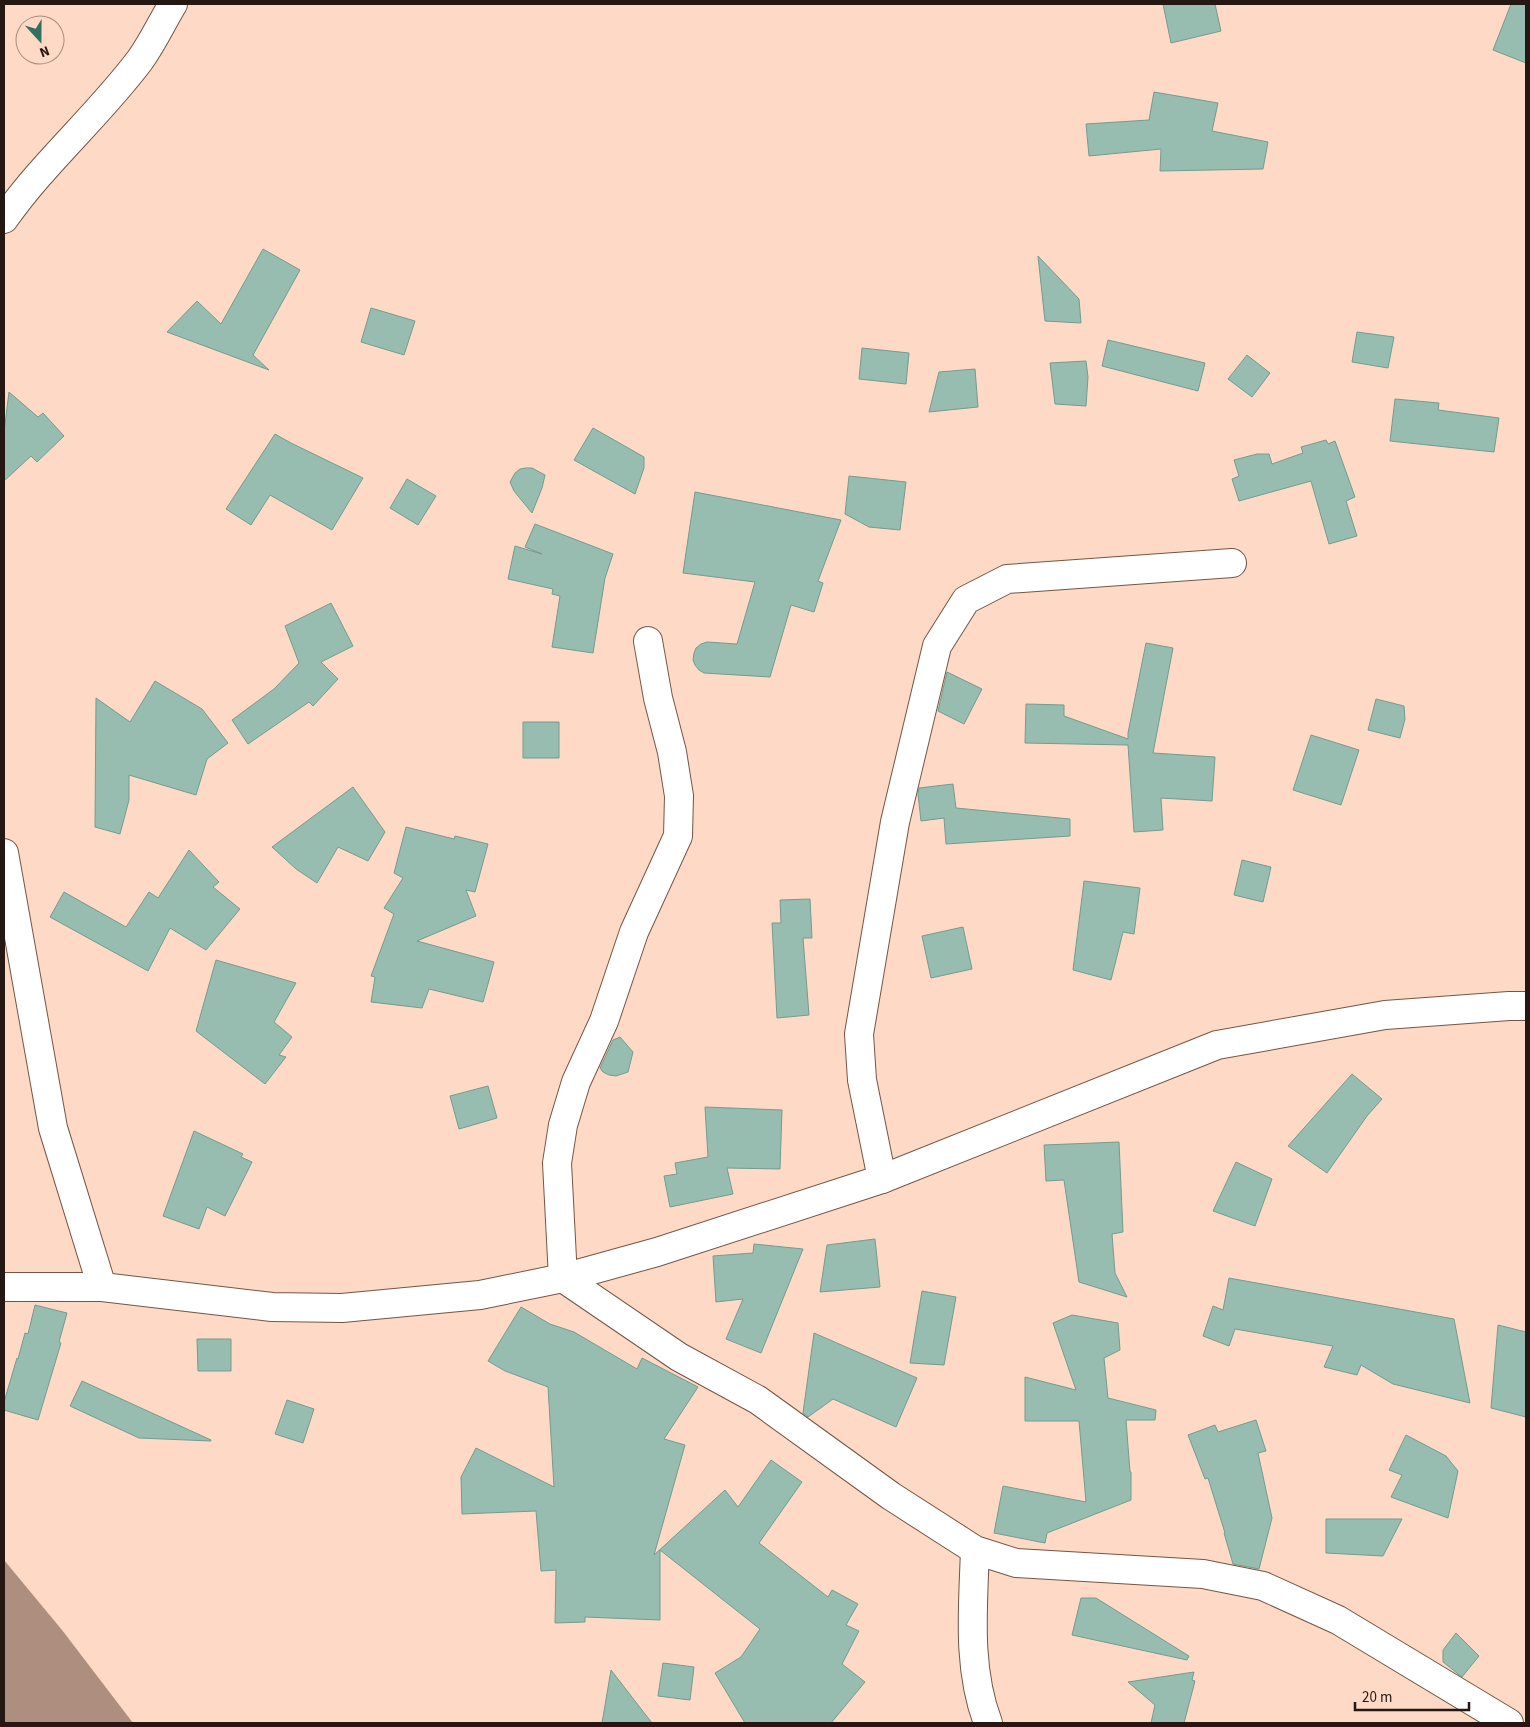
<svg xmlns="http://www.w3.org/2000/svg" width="1530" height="1727" viewBox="0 0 1530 1727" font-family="'Source Sans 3',sans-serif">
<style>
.water{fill:#ad8e7f}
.building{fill:#97bcb0;stroke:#739c8f}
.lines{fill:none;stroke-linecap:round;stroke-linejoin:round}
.minor-casing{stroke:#745545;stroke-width:30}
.tertiary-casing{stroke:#745545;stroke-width:30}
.minor{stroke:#fff;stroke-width:28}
.tertiary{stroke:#fff;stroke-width:28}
</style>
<rect width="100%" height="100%" fill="#fed9c6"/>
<!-- water -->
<path class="water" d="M4,1560L62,1630L133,1723H4Z"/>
<!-- building -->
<path class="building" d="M1163,4H1215L1221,31L1171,43Z
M1511,4H1526V63L1493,50Z
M1154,92L1218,103L1212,131L1268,142L1263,169L1160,171L1161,149L1089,156L1086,124L1149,120Z
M263,249L300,270L253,355L269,370L167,332L197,301L221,324Z
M1038,256L1079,299L1081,323L1045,321Z
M371,308L415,321L404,355L361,342Z
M1357,332L1394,337L1388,368L1352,362Z
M1108,340L1205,363L1198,391L1102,366Z
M862,348L909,353L906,384L859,379Z
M1247,355L1270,373L1252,397L1228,379Z
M1086,361L1088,377L1086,406L1055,404L1050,363Z
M975,369L978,407L929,412L939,372Z
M9,392L38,417L43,413L64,436L37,462L31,456L4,481V432Z
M1395,399L1439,403L1438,410L1499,418L1494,452L1390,441Z
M593,428L644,457V468L635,494L574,460Z
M275,434L291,443L363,478L332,530L270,495L251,525L226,509Z
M1326,440L1328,444L1335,441L1355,497L1346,501L1357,536L1329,544L1311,481L1239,501L1232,479L1239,476L1234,460L1257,454H1269L1272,464L1303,453L1301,447Z
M526,468H532L545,475L542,488L532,513L514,491L510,482L515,473L520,469Z
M849,476L906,482L900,530L869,527L845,514Z
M407,479L436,496L418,525L390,508Z
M695,492L841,520L818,581L823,583L814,612L791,605L770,677L704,673L699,670L695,665L693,660L694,653L696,648L701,644L707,642L737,644L755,582L683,573Z
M535,524L613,554L605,578L593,653L552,647L560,596L552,594L553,589L508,579L515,546L542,554L525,547Z
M331,603L353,646L321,662L338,679L313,706L309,702L248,744L232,720L274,689L299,663L285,626Z
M1146,643L1173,648L1153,753L1215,757L1212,801L1161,798L1163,830L1134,832L1128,745L1025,743L1026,704L1064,705V716L1128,739V733Z
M947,672L982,689L964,724L938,711Z
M155,681L202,709L228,743L207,759L196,795L129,775V800L120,834L95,827L96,698L130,722Z
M1376,699L1404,706L1405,719L1400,738L1368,730Z
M523,722H559V758H523Z
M1311,735L1359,750L1341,805L1293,790Z
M953,784L956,808L1070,819V836L946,844L944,818L921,821L918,794L919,788Z
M353,787L385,832L368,861L338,847L317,883L296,869L272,847Z
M406,827L454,839L455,836L488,844L475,892L466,890L476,916L417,941L494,962L483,1002L429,989L422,1008L371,1002L375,977L371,976L394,914L384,908L403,878L394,873Z
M189,850L219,882L213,887L240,909L206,950L170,928L148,971L50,917L64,892L126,927L149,892L158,898Z
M1242,860L1271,867L1263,902L1234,895Z
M1084,881L1140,888L1134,934L1123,932L1111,980L1073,970Z
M810,899L812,938H803L809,1015L777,1018L772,923H781L780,900Z
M963,927L972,969L931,978L922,936Z
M216,960L296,983L274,1022L292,1037L279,1055L286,1057L265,1084L196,1031Z
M620,1037L633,1052L628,1072L616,1076L609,1075L603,1072L600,1068L613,1040Z
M1352,1074L1382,1099L1367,1116L1327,1173L1288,1146Z
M488,1086L497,1118L459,1129L450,1096Z
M705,1107L782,1110L780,1169L727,1168L733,1194L670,1207L664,1176L677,1174L675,1163L708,1157Z
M194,1131L243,1154L241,1157L252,1162L225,1216L207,1207L199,1229L163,1216Z
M1119,1142L1123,1232L1112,1234L1115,1273L1127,1297L1079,1282L1064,1180L1046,1181L1044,1145Z
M1236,1162L1272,1179L1255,1226L1213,1211Z
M875,1239L880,1287L820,1292L827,1245Z
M754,1244L803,1249L761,1353L726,1339L743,1299L716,1302L713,1256L753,1253Z
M1229,1278L1454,1319L1470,1403L1393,1384L1361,1365L1357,1375L1324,1367L1333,1346L1235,1329L1229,1346L1203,1336L1213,1306L1223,1310Z
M922,1291L956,1297L944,1365L910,1363Z
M35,1305L67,1313L59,1342L61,1343L38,1420L4,1410V1402L17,1358L18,1359L25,1333L28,1334Z
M521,1307L550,1324L574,1332L637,1369L642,1358L698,1387L664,1439L685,1445L654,1555L725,1490L738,1507L771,1460L802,1482L759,1543L828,1597L832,1590L858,1604L846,1625L859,1631L842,1664L865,1682L831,1723H745L715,1673L741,1657L760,1629L660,1550V1620L585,1617V1622L555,1623L556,1570L541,1571L536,1511L462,1514L461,1477L476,1448L554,1487L548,1387L505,1371L488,1361Z
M1072,1315L1118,1323L1120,1350L1104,1358L1108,1398L1156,1410L1155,1420H1126L1130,1472H1131V1500L1047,1533L1045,1543L994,1533L1003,1486L1086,1502L1079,1421H1025V1377L1076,1390L1053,1323Z
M1498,1325L1526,1332V1417L1491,1408Z
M814,1333L917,1378L896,1427L833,1399L808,1417L803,1413Z
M197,1339H231V1371H198Z
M82,1381L211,1440V1441L139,1438L70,1406Z
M287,1400L314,1409L303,1443L275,1434Z
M1256,1420L1266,1451L1258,1453L1272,1518L1259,1569L1233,1564L1224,1533H1225L1208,1478L1205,1479L1188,1435L1215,1425L1218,1432Z
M1406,1435L1446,1456L1458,1471L1448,1518L1391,1497L1402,1475L1389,1470Z
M1326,1519H1402L1383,1556L1326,1553Z
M1081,1598H1096L1189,1656L1187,1660L1072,1635Z
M1456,1633L1479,1656L1462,1677L1443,1662V1650Z
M663,1663L694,1667L690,1700L658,1696Z
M611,1670L652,1723H602Z
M1194,1672L1192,1680L1195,1681L1184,1723H1151L1155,1705L1128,1682Z"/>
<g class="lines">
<defs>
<path id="minor" d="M4,219C44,162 98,116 140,60C153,42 162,22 173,4
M648,641L658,698L672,752L679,796L678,836L634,932L604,1021L576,1082L563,1125L557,1163L563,1278L679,1357L758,1400L891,1496L975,1550L1016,1563L1203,1574L1263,1586L1338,1620L1509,1723
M4,853L53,1128L102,1287
M882,1179L862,1080L859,1034L895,822L937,646L966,600L1007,579L1232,563
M975,1550C973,1608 967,1668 988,1723"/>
<path id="tertiary" d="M4,1287H102L272,1307L342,1308L480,1295L563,1278L657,1252L882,1179L1217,1045L1385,1015L1509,1006H1526"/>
</defs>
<!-- minor casing -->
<use href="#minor" class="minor-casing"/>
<!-- tertiary casing -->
<use href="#tertiary" class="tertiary-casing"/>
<!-- minor -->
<use href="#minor" class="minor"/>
<!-- tertiary -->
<use href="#tertiary" class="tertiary"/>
</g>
<!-- border -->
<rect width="1530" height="1727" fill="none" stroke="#251812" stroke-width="10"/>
<!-- north arrow -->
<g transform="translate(40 40) rotate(159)"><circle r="24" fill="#fed9c6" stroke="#a78c7e"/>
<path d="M0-4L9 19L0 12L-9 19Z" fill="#317160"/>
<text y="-8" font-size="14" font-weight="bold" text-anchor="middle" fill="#251812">N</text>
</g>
<!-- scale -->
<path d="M1355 1702v8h114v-8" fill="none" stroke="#251812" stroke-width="2.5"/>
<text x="1362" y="1702" font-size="15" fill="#251812" stroke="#fed9c6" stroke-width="4" paint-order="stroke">20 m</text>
</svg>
